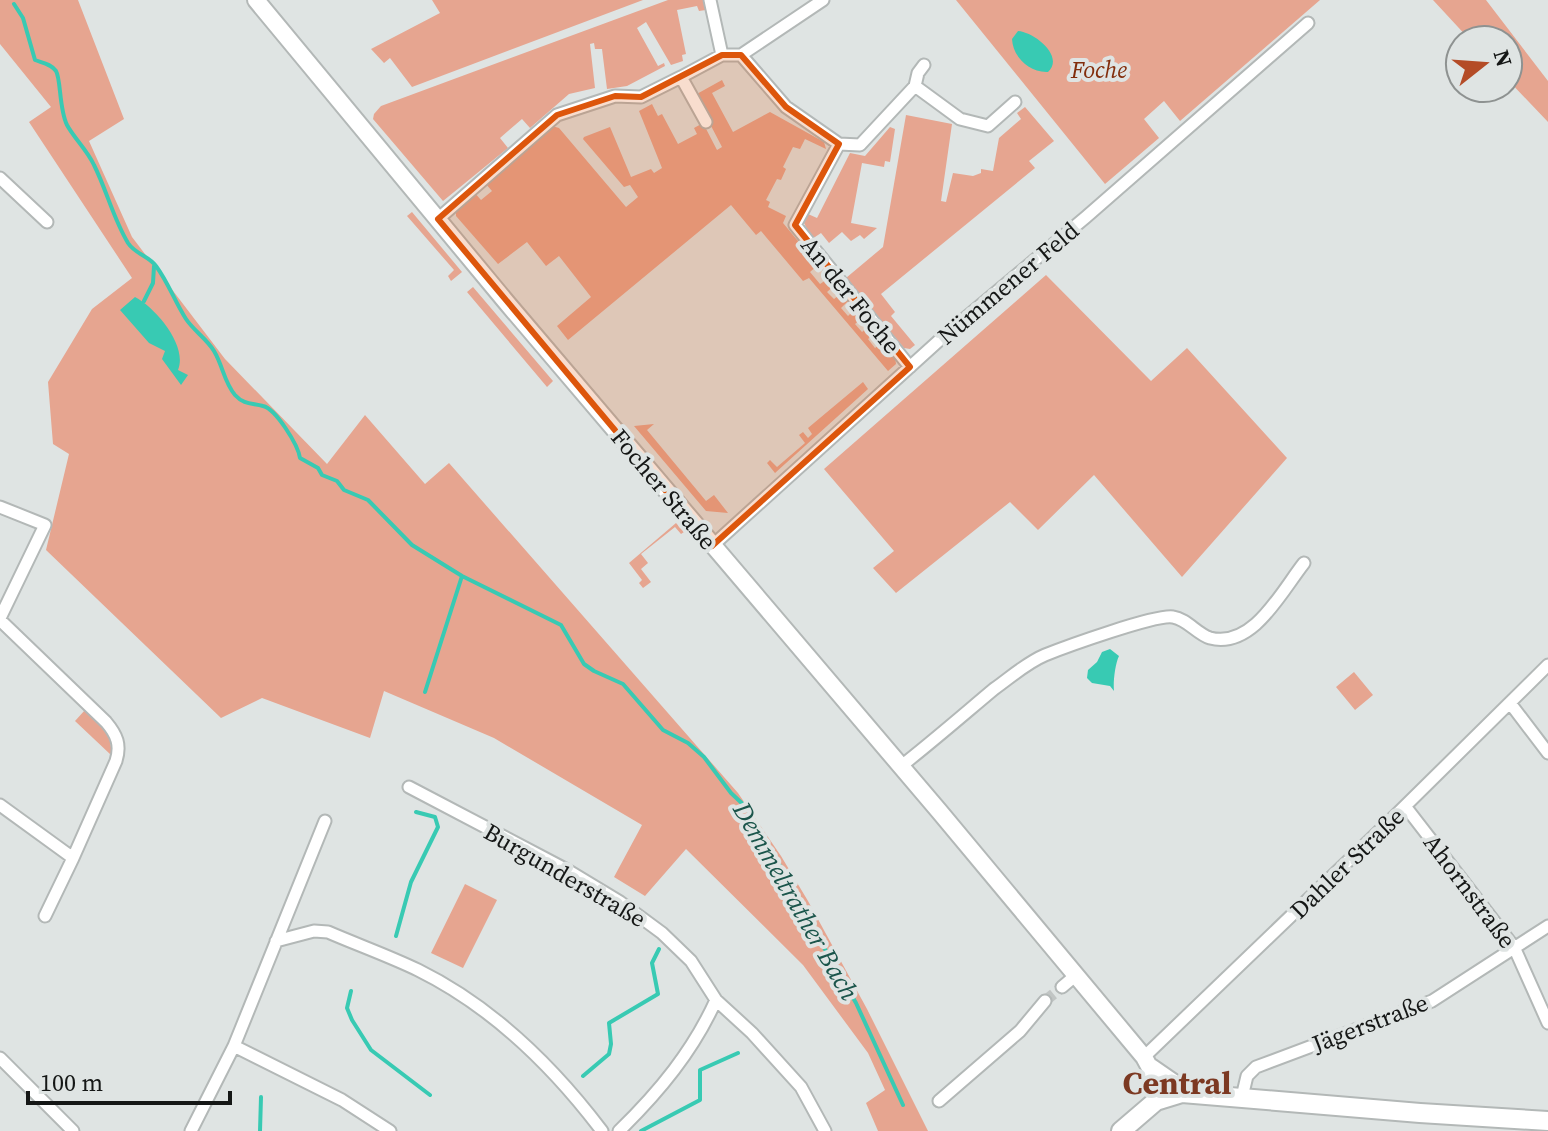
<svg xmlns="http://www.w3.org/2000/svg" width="1548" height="1131" viewBox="0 0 1548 1131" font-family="'Source Serif 4',serif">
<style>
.green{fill:#e6a590}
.water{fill:#38cab3}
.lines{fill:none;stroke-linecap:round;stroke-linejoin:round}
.stream{stroke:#38cab3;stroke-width:4}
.minor-tunnel{stroke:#c1c5c4;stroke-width:11;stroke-dasharray:11 5.5;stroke-linecap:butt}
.minor-casing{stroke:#b3b8b7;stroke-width:15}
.secondary-casing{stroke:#b3b8b7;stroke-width:20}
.primary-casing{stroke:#b3b8b7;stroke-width:22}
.minor{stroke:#fff;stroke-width:11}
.secondary{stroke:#fff;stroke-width:16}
.primary{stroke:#fff;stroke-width:18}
.marked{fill:#dd560c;fill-opacity:0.2;stroke:#dd560c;stroke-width:6;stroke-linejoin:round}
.labels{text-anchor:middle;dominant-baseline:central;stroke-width:8;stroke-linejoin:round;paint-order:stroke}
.park-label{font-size:24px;font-style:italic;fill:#822d0b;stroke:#dfe4e3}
.street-label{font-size:24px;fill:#151716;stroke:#dfe4e3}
.water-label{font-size:26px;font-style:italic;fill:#1b554b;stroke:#dfe4e3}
.district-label{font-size:32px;font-weight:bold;fill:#7c3922;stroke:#dfe4e3}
</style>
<rect width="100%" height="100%" fill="#dfe4e3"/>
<!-- green -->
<path class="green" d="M0,0H78L124,119L89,141L132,237L225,359L327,464L365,415L425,484L449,463L738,793L781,856L808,901L867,1009L928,1131H878L866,1103L885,1090L868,1053L803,965L686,849L645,896L614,877L642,825L494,738L384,691L370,738L262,698L221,718L46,550L69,454L53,444L48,382L92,309L132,278L29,122L51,107L0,44Z
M432,0H643L412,87L390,58L384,63L371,49L440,13Z
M668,0H704L706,10L699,11L697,6L677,10L686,54L682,55L683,61L671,65L646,22L637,28L658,66L664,63L665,66L627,86L607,89L602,49H595L594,43L590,44L595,88L569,94L530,128L522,119L500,138L508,148L443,201L373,119L374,114L381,106Z
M956,0H1320L1180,121L1164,101L1144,119L1159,138L1105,184Z
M1433,0H1486L1548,81V122L1508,80V40H1470Z
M722,80L725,86L712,93L733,132L770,112L824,142L826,149L805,139L800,149L793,147L783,167L786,169L781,180L777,179L766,200L770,202L768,207L786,216L783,223L818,265L810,272L820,284L829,278L835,285L827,292L834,299L842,293L848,301L841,308L848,316L855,309L862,318L855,324L862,332L869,326L875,333L868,339L875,348L883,342L895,356L896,364L888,371L809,278L803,281L761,231L756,235L731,205L568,340L557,326L591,297L559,256L546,266L527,242L498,264L456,216V209L474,192L481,200L492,191L485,183L552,126L559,128L626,207L638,197L630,185L624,187L583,139L584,137L610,127L631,177L651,169L654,173L662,168L639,111L652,104L658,116L662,114L678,144L697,134L694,128L703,123L717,150L722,147L695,95Z
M1025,107L1054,141L1029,161L1035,168L881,294L895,312L891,316L915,345L910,349L904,348L846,278L883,247L906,115L952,124L941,201L946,202L953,173L973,176L981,173V169L993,171L999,138L1021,119L1017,113Z
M890,127L895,129L890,162L885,161L884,167L862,163L851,223L877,228L864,239L860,235L851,241L842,232L829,243L821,233L812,239L804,223L808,214L817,218L850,153L865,156Z
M412,212L462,272L451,281L448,276L454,270L407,216Z
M1046,275L1151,381L1187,348L1287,458L1182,577L1094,475L1038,530L1010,502L896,593L873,568L894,551L824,469Z
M473,287L553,381L547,387L467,292Z
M863,382L868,389L775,473L767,463L770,460L777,467L805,443L799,435L803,432L808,438L812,434L808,428Z
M654,424L647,430L706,501L714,495L728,513L706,511L634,426Z
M676,523L684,532L681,534L675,527L641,554L648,563L641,569L651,582L643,588L639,583L642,580L629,563Z
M1354,672L1373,695L1355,710L1336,687Z
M85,710C100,723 113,733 111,755L75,721Z
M465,884L497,900L463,968L431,953Z"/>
<!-- water -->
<path class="water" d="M1018,31C1034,32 1065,56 1048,72C1029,73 1013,57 1012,39Z
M135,297C156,308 188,346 178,370L188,375L181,385L162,359L165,351L149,343L120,310Z
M1110,649L1119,656C1115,664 1113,683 1114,691L1110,686L1092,683L1087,678L1088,670L1097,662L1102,652Z"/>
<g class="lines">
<!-- stream -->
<path class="stream" d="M14,4L23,18L35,60C43,63 51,64 56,71C61,79 59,109 67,125C74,138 87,150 94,165C107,191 113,218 128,243C135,254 149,256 156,266C168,282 175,302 186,319C194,331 207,339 214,351C223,366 224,382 235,395C244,405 252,403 263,406C276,409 298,445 300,458L318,468L322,475L337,481L344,490L368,500L412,545L462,576L561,625L584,664L594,671L623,684L663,730L688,743L704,757L731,793L747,808L771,853L785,873L796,899L856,1003L903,1105
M144,301L153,283L154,266
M425,692L462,576
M396,936L411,882L438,827L435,817L416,812
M351,991L347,1008L352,1020L371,1050L430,1095
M583,1076L609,1054L611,1044L609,1023L658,994L652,963L659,949
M260,1131L261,1097
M641,1131L700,1100V1070L738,1053"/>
<!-- minor-tunnel -->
<path class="minor-tunnel" d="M1045,1001L1062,987"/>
<defs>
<path id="minor" d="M710,0L722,55
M741,55L786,107L839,144
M681,77L722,55H741L823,0
M915,86L918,73L924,65
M0,178L47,222
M438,219L557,115L615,96L641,97L681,77L706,122
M910,367L795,225L839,144L860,145L915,86L960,119L988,126L1015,102
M0,507L45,525L0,618
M712,546L944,336L1086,217L1308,23
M0,620L106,722C117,735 121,745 116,761L73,858L0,805
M1510,703L1548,753
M900,767C932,742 963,715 994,689C1011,677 1026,663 1045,655C1065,647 1156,614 1173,617C1187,619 1197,634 1210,638C1253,649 1281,592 1304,563
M409,787L567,870L620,902L662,933L691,961L716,1000L752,1033L801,1087L825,1131
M1405,806L1514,947L1548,1023
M45,916L73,858
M276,941L314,931L328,932C358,945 389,956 418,970C493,1007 552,1065 602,1131
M1062,987L1075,976
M234,1046L342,1100L390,1131
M1144,1057L1395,816L1548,665
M0,1058L73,1131
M1242,1097L1247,1076L1256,1067L1432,1001L1548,926
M939,1101L1020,1031L1045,1001
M191,1131L234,1046L325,821
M619,1131C659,1092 693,1051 716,1000"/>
<path id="secondary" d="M256,0L507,303L939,811L1144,1057L1157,1081L1156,1101
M1151,1067L1180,1087L1194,1093"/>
<path id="primary" d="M1121,1131L1156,1101L1182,1093L1420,1113L1548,1121"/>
</defs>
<!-- minor casing -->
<use href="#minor" class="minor-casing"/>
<!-- secondary casing -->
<use href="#secondary" class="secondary-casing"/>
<!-- primary casing -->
<use href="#primary" class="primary-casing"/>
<!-- minor -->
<use href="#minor" class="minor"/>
<!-- secondary -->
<use href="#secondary" class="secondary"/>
<!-- primary -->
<use href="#primary" class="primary"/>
</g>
<!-- marked area -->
<path class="marked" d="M722,55H741L786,107L839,144L795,225L910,367L712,546L438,219L557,115L615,96L641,97Z"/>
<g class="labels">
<!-- park labels -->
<g class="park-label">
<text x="1099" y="69">Foche</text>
</g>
<!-- street labels -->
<g class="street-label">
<text transform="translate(1008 283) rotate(-40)">Nümmener Feld</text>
<text transform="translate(851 295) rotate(51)">An der Foche</text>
<text transform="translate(664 489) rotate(50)">Focher Straße</text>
<text transform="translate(1347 863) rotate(-44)">Dahler Straße</text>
<text transform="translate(565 875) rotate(30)">Burgunderstraße</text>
<text transform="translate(1470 891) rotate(53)">Ahornstraße</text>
<text transform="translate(1370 1023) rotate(-21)">Jägerstraße</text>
</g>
<!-- water labels -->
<g class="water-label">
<text transform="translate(796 901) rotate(60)">Demmeltrather Bach</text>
</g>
<!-- district labels -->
<g class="district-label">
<text x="1177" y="1083">Central</text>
</g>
</g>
<!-- north arrow -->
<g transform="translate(1484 64) rotate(73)"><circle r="38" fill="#dfe4e3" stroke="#8e9291" stroke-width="2"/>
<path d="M0-6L14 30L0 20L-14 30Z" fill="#b44c27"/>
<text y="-12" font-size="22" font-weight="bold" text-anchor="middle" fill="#151716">N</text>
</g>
<!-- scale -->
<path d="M28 1091v12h202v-12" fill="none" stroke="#151716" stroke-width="4"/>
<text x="40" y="1091" font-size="24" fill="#151716" stroke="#dfe4e3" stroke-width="6" paint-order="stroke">100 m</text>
</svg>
